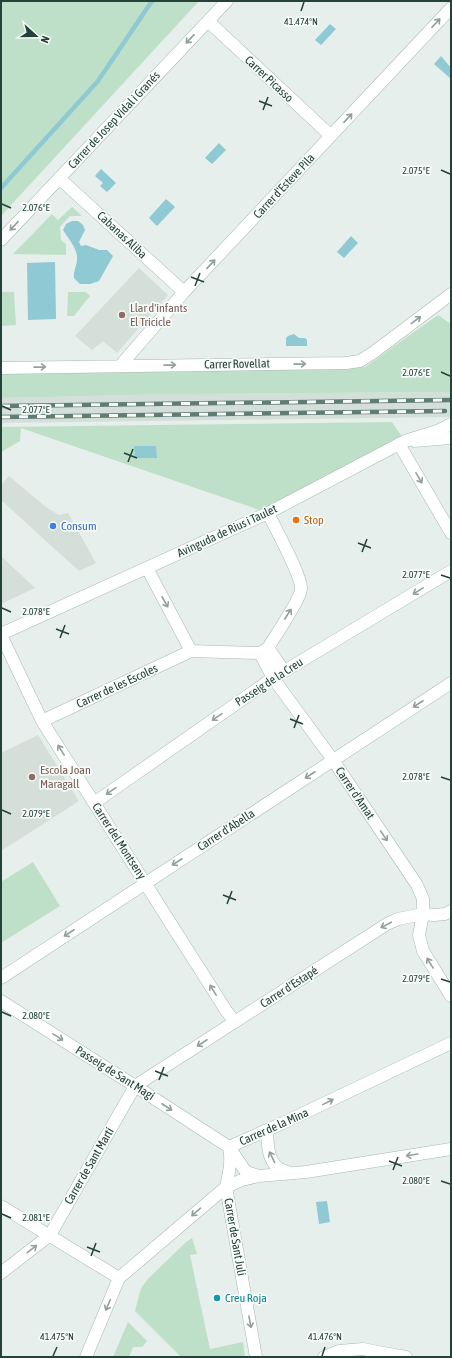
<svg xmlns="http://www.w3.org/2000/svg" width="452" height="1358" viewBox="0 0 452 1358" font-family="'Asap Condensed',sans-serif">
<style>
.built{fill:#d4dfda}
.green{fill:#bfe0c8}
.water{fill:#8ec9d4}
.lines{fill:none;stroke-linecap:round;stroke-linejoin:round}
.stream{stroke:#8ec9d4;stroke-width:4.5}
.minor-casing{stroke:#a8b8b2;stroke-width:13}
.tertiary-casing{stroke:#a8b8b2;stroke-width:13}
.minor{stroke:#fff;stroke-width:12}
.tertiary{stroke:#fff;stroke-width:12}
.rail-casing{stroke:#5f7d75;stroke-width:4.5}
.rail{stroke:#f7fbf9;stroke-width:3;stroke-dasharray:9;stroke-linecap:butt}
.oneway{stroke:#92a09c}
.ticks{fill:none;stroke:#24423a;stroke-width:1.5}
.education-dot{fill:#8d6e63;stroke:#f7fbf9;stroke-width:1.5}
.food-dot{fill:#e8710a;stroke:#f7fbf9;stroke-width:1.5}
.shop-dot{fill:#3f7fe0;stroke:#f7fbf9;stroke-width:1.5}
.culture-dot{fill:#0f9aa8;stroke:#f7fbf9;stroke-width:1.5}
.labels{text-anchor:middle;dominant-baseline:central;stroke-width:3.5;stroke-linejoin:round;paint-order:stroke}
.street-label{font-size:12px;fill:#24423a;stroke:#f7fbf9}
.education-label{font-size:12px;fill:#785e54;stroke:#f7fbf9;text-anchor:start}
.food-label{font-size:12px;fill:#c56008;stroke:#f7fbf9;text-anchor:start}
.shop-label{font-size:12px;fill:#366cbe;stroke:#f7fbf9;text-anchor:start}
.culture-label{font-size:12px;fill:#0d838f;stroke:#f7fbf9;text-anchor:start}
.ticks-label{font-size:10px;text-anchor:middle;fill:#24423a;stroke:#f7fbf9;stroke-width:3.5;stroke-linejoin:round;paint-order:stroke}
</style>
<rect width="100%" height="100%" fill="#e6efeb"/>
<!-- built -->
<path class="built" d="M139,268L168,295L117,353L103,341L92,350L75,336Z
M451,392V417L1,423V398L175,394Z
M9,476L46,507L59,515L68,513L96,563L79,571L2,501H1V485Z
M1,556L35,588L1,604Z
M38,735L79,801L1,851V753Z"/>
<!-- green -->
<path class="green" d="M1,1H199L1,216Z
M72,207L82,216H70L60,227L61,240L66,244V255L13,254L52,214L58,220Z
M1,292H14L16,325L1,326Z
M68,292H86L90,296L74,316H67Z
M438,315L451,324V392L175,394L1,398V372L365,367Z
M392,422L405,441L268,513L21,428L20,441L1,452V427Z
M33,862L60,906L1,943V882Z
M192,1238L197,1254L190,1255L210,1349L243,1342L245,1357H181L135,1311L141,1288L148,1279L186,1242Z
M128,1322L147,1341L142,1347H133L129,1357H113Z"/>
<!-- water -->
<path class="water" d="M330,24L336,29L321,45L315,40Z
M441,56L451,68V76L450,78L434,64Z
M219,143L226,150L212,164L205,158Z
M101,169L116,183L107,192L100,186L103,183L95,176Z
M166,199L175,207L157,226L149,218Z
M72,221H78L83,225L85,230L79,242L81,246L86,245L99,250H107L113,256L99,281L90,284H80L74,278C73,270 78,264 77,256C76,247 68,238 63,230L66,224Z
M351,236L358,243L344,258L337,252Z
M55,262L56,319L28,320L27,263Z
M294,334L299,338H305L307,340V346H286V338L288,336Z
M134,446H156L157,458H135Z
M327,1201L330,1222L319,1224L316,1202Z"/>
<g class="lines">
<!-- stream -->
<path class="stream" d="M1,188L98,81L152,1"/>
<defs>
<path id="minor" d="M208,21L331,136
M59,178L184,292
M1,240L227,1
M120,366L184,292L451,8
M1,368L346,363L360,361L374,352L451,294
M414,441L451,438
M399,444L451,533
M147,568L191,651L260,653L268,648C274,638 301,598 301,589C302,576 275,528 268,513
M1,635L42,721L227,1012L235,1022
M268,648L284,671
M260,653L273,678L333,760L417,885L423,899V914L419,935L423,951L451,996
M42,721L191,651
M94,803L273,678L451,571
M1,978L451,683
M267,1131C268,1143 267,1159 278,1168C281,1170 287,1172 290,1173
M259,1176L246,1172L229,1147L283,1123L451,1043
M1,1206L119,1278
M1,1273L50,1235L135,1086L387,924L398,919L423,914L434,915L445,914L451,911
M256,1357L226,1187L242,1180L259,1176L306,1172L451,1149
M324,1357L339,1351L363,1349L378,1352L406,1357"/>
<path id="tertiary" d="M1,634L268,513L405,441L437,431L451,424
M1,1001L135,1086L229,1147C232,1161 229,1173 226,1187L119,1278L86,1357"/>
</defs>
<!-- minor casing -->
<use href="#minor" class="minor-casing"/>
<!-- tertiary casing -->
<use href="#tertiary" class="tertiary-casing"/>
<!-- minor -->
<use href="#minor" class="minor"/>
<!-- tertiary -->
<use href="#tertiary" class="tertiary"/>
<defs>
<path id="rail" d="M1,406L451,400
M1,417L445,411"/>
</defs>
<!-- rail casing -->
<use href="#rail" class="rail-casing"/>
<!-- rail -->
<use href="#rail" class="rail"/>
</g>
<!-- one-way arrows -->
<defs><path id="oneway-shaft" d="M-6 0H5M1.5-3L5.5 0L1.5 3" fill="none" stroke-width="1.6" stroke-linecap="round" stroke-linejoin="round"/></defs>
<g class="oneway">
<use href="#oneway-shaft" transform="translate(436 23) rotate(-47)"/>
<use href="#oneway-shaft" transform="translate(190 39) rotate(133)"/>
<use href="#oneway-shaft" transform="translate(348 118) rotate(-47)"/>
<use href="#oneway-shaft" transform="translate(14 226) rotate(133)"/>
<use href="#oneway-shaft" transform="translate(211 264) rotate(-47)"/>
<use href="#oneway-shaft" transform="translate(416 320) rotate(-37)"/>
<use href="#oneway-shaft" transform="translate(300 364) rotate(-1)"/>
<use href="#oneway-shaft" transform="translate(170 365) rotate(-1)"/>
<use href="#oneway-shaft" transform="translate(40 367) rotate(-1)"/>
<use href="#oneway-shaft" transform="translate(419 478) rotate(60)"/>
<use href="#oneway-shaft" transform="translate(418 591) rotate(149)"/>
<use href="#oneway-shaft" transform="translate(165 602) rotate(61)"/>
<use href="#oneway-shaft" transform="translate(288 614) rotate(-57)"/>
<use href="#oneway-shaft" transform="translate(418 704) rotate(147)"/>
<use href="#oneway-shaft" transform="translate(217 717) rotate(145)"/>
<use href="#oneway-shaft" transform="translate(61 750) rotate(-122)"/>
<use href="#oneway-shaft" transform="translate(310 775) rotate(147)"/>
<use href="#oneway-shaft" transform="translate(111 791) rotate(145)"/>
<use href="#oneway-shaft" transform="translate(384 836) rotate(56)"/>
<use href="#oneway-shaft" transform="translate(177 862) rotate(147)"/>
<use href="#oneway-shaft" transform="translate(386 925) rotate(152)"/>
<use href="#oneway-shaft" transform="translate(69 933) rotate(147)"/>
<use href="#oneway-shaft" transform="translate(430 963) rotate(-122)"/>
<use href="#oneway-shaft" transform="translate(213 990) rotate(-122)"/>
<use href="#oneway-shaft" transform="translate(58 1037) rotate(32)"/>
<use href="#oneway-shaft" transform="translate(202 1043) rotate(147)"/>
<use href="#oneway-shaft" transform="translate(328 1102) rotate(-26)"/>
<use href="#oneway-shaft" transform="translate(167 1107) rotate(33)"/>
<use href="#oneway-shaft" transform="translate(412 1155) rotate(171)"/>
<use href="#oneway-shaft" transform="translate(272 1157) rotate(-115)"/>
<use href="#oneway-shaft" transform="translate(196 1212) rotate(139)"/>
<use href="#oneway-shaft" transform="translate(32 1249) rotate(-38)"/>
<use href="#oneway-shaft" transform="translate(108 1305) rotate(113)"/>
<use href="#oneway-shaft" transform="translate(250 1322) rotate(80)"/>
</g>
<!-- ticks -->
<path class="ticks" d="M301,11L304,2M259,101L272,106M263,110L268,97M441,170L450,174M2,204L11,208M191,277L204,282M195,286L200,273M441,372L450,376M2,406L11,410M124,453L137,458M128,462L133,449M358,543L371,548M362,552L367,539M441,575L450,578M2,608L11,612M56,629L69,634M60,638L65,625M290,719L303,724M294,728L299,715M441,777L450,780M2,810L11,814M223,895L236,900M227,904L232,891M441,979L450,982M2,1012L11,1016M155,1071L168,1076M159,1080L164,1067M389,1161L402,1166M393,1170L398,1157M441,1181L450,1184M2,1214L11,1218M87,1247L100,1252M91,1256L96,1243M53,1356L57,1347M322,1356L325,1347"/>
<!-- markers -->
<g class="education-dot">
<circle cx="122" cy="315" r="4"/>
<circle cx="32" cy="777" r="4"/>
</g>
<circle class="food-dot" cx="296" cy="520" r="4"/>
<circle class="shop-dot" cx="53" cy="526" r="4"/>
<circle class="culture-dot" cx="217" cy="1298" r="4"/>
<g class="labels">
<!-- street labels -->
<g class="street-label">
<text transform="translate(269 79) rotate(43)">Carrer Picasso</text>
<text transform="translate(114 120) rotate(-47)">Carrer de Josep Vidal i Granés</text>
<text transform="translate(284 186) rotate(-47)">Carrer d'Esteve Pila</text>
<text transform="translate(122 235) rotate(43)">Cabanas Aliba</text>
<text transform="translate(237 364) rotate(-1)">Carrer Rovellat</text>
<text transform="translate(227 531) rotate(-25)">Avinguda de Rius i Taulet</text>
<text transform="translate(269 682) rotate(-33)">Passeig de la Creu</text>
<text transform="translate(117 686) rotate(-25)">Carrer de les Escoles</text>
<text transform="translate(355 793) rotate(56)">Carrer d'Amat</text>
<text transform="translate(226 830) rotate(-33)">Carrer d'Abella</text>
<text transform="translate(119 841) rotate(57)">Carrer del Montseny</text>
<text transform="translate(289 987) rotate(-33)">Carrer d'Estapé</text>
<text transform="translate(115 1073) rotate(32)">Passeig de Sant Magí</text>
<text transform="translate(274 1127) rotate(-24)">Carrer de la Mina</text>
<text transform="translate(89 1166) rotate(-60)">Carrer de Sant Martí</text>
<text transform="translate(235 1237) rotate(80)">Carrer de Sant Juli</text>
</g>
<!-- education labels -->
<g class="education-label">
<text x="130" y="308">Llar d'infants<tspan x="130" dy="14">El Tricicle</tspan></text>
<text x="40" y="770">Escola Joan<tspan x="40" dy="14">Maragall</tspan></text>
</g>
<!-- food labels -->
<g class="food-label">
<text x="304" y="520">Stop</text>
</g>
<!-- shop labels -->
<g class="shop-label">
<text x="61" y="526">Consum</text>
</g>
<!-- culture labels -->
<g class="culture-label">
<text x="225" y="1298">Creu Roja</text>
</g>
</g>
<g class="ticks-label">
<text x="301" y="25">41.474°N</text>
<text x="416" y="174">2.075°E</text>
<text x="36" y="211">2.076°E</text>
<text x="416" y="376">2.076°E</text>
<text x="36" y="413">2.077°E</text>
<text x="416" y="578">2.077°E</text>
<text x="36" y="615">2.078°E</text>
<text x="416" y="780">2.078°E</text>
<text x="36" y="817">2.079°E</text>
<text x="416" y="982">2.079°E</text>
<text x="36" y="1019">2.080°E</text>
<text x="416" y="1184">2.080°E</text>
<text x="36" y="1221">2.081°E</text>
<text x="57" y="1340">41.475°N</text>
<text x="325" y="1340">41.476°N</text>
</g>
<!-- border -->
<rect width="452" height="1358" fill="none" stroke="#24423a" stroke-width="4"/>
<!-- north arrow -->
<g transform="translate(36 36) rotate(111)" stroke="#f7fbf9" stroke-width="3" paint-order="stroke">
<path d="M0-3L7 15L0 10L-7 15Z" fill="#24423a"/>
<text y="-6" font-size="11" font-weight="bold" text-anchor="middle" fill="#24423a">N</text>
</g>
</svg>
